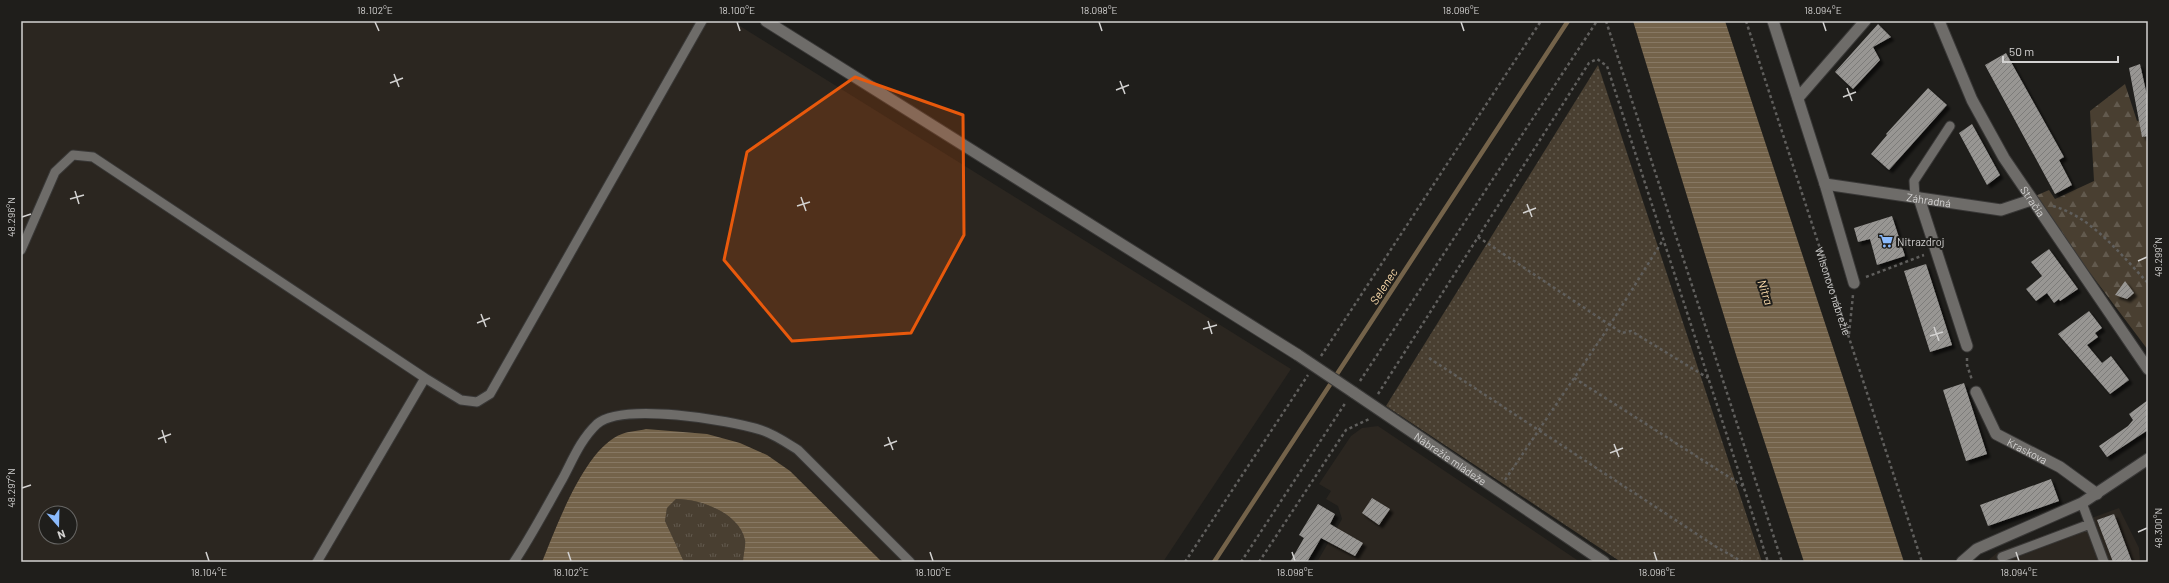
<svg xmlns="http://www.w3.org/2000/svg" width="2169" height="583" viewBox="0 0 2169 583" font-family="Barlow,sans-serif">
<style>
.built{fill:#2b2620;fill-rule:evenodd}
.grass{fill:url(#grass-tufts)}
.forest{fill:url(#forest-firs)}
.park{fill:url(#park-dots)}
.water{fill:url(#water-rules)}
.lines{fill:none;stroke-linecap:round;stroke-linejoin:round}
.stream{stroke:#74634a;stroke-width:4.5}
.building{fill:url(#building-hatch);filter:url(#shadow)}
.service-casing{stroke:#393837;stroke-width:11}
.minor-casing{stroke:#393837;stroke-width:13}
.path{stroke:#605f5d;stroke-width:2.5;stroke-dasharray:3 3;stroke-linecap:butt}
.service{stroke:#6e6c69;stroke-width:9}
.minor{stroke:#6e6c69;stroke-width:11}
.minor-bridge-casing{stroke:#393837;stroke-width:13;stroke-linecap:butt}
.minor-bridge{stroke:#6e6c69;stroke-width:11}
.marked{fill:#e8590c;fill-opacity:0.2;stroke:#e8590c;stroke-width:3;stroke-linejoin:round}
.ticks{fill:none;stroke:#d3d2d1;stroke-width:1.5}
.labels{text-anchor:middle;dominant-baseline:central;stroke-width:4;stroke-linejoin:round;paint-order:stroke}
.street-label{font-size:11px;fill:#d3d2d1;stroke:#1f1e1b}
.poi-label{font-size:11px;fill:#d3d2d1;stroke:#1f1e1b;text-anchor:start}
.water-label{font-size:12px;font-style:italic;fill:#feddac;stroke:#1f1e1b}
.neatline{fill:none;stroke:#d3d2d1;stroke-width:1.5}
.ticks-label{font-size:10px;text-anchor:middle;fill:#d3d2d1}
</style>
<defs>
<pattern id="grass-tufts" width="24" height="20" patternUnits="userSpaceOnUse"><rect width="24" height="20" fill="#493f31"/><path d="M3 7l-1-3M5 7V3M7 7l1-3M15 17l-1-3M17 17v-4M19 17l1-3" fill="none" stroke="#625a4e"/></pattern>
<pattern id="forest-firs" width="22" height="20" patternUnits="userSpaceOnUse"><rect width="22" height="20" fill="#493f31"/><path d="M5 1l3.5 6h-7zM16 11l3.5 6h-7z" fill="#625a4e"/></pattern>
<pattern id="park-dots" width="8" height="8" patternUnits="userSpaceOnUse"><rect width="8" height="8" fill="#493f31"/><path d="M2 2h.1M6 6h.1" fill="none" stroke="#625a4e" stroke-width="1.8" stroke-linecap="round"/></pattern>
<pattern id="water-rules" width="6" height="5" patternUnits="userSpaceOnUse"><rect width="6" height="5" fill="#74634a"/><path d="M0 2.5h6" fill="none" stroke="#877863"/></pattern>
<pattern id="building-hatch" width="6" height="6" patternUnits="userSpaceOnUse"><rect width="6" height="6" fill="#989693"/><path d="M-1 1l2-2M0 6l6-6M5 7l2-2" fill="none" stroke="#7d7c7a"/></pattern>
<filter id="shadow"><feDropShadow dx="3.5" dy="3.5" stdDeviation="1" flood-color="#0009"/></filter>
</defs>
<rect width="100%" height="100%" fill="#1f1e1b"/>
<!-- built -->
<path class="built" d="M21,21H732L1291,369L1163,562H21ZM46,513H70V537H46Z
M1378,426L1580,562H1317L1342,519L1338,506L1326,499L1331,491L1319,484L1351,436L1362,428Z
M2119,508L2139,548L2140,562H1986L1998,552Z"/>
<!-- grass -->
<path class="grass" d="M676,499C701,499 739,513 745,540C746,546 743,555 743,562H684L665,521L667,508Z"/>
<!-- forest -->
<path class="forest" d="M2125,84L2137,121L2147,118L2148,121V350L2033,197L2049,190L2055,199L2094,181L2090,111Z"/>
<!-- park -->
<path class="park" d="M1598,65L1762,562H1621L1386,406Z"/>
<!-- water -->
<path class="water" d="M1633,21H1725L1904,562H1804L1737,358Z
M646,429L707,434L740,443L767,455L790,471L882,562H743C743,555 746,546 745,540C739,513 701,499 676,499L667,508L665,521L684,562H542C556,528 585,447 622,434C629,431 638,431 646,429Z"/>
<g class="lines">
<!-- stream -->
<path class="stream" d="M1214,562L1568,21"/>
</g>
<!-- building -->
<path class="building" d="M1878,24L1891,37L1873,47L1880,60L1853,89L1835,72Z
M2006,53L2064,157L2059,160L2072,185L2055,194L1985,65Z
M2140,64L2148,100V136L2142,137L2129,68Z
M1928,88L1947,105L1889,170L1871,154L1887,135L1886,134Z
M1972,124L2000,175L1987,185L1959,133Z
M1892,216L1905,256L1877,265L1870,239L1858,242L1854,228Z
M2049,249L2078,289L2060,301L2059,299L2054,303L2047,293L2036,301L2026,289L2042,276L2031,262Z
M1926,264L1952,345L1930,352L1904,271Z
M2125,281L2134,293L2127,299L2115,295Z
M2089,311L2102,328L2095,333L2098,337L2087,345L2102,363L2111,356L2129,380L2110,394L2058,334Z
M1964,383L1987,454L1966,461L1943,390Z
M2148,400V430L2107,457L2099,446L2128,426L2133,420L2129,414Z
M2051,479L2059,501L1988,526L1980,505Z
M1372,498L1390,509L1379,525L1362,513Z
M1318,504L1335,514L1330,524L1363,543L1355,556L1321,538L1307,562H1290L1304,538L1299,535Z
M2114,514L2132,562H2113L2097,520Z"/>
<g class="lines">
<defs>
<path id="service" d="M1915,197L1914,181L1950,126
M21,250L55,172L73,155L93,157L425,378L317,562
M425,378L461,400L477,402L490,394L702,21
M2082,503L2104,562
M2002,557L2090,524
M514,562C532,535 547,506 563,478C573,459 581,439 597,424C622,402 730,420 761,430C774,434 787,443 798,450L910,562"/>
<g id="minor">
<path d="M766,21L1298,355"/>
<path d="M1773,21L1825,184L1854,283"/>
<path id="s2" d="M1939,21L1972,100L2004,158L2148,369"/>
<path d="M1798,98L1865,21"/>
<path id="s3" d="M1825,184L2001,210L2031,200"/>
<path d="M1919,198L1967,346"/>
<path id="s4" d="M1353,392L1604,562"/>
<path id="s5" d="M1976,392L1996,434L2060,467L2097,494"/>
<path d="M1962,562L1977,549L2082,503L2148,459"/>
</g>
</defs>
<!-- service casing -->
<use href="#service" class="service-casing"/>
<!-- minor casing -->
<use href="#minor" class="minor-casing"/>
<!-- path -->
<g class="path">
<path d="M1606,21L1782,562"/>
<path id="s1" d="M1746,21L1922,562"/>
<path d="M2053,206C2092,217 2121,255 2148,283"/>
<path d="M1478,237L1622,333L1631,331L1708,378"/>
<path d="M1866,277L1924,255"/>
<path d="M1849,334L1853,295"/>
<path d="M1321,356L1541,21"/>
<path d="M1429,358L1718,548L1743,562"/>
<path d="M1967,358V365L1972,380"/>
<path d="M1574,378L1743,486"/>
<path d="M1360,381L1597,21"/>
<path d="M1378,394L1589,63L1597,59L1607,66L1768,562"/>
<path d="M1505,480L1610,325L1663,240"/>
<path d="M1185,562L1308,375"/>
<path d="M1241,562L1346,402"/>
<path d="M1259,562L1346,430L1369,419"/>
</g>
<!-- service -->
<use href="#service" class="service"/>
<!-- minor -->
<use href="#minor" class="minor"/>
<defs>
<path id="minor-bridge" d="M1298,355L1353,392"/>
</defs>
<!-- minor-bridge casing -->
<use href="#minor-bridge" class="minor-bridge-casing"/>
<!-- minor-bridge -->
<use href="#minor-bridge" class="minor-bridge"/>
</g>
<!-- marked area -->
<path class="marked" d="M855,77L963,115L964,235L911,333L792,341L724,260L747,152Z"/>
<!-- ticks -->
<path class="ticks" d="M375,22L379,31M737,22L740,31M1099,22L1102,31M1461,22L1464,31M1823,22L1826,31M394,74L399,87M1120,81L1125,94M390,83L403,78M1847,88L1852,101M1116,90L1129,85M1843,97L1856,92M75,191L79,204M801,197L806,211M70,199L84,195M1527,204L1532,217M797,206L810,202M1523,213L1536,208M22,217L31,214M2138,261L2147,257M481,314L486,327M1208,321L1212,334M477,323L490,318M1934,327L1939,341M1203,329L1217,325M1930,336L1943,332M162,430L166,443M888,437L893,450M158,439L171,434M1614,444L1619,457M884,446L897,441M1610,453L1623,448M22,488L31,485M2138,532L2147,528M206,552L209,561M568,552L571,561M930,552L933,561M1292,552L1295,561M1654,552L1657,561M2016,552L2019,561"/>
<!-- icons -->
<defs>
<symbol id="supermarket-bare" viewBox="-9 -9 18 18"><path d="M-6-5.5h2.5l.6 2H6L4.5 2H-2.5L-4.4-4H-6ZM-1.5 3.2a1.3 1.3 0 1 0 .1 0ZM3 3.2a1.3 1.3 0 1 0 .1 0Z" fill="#8bbafc" stroke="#1f1e1b" stroke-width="2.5" paint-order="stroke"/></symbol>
</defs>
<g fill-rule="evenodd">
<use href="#supermarket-bare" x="1876" y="231" width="20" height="20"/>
</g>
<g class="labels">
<!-- street labels -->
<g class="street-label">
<text stroke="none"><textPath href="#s3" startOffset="105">Záhradná</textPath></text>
<text stroke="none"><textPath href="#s2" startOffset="204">Stračia</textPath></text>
<text stroke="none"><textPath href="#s1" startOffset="284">Wilsonovo nábrežie</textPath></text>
<text stroke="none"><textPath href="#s5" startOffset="82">Kraskova</textPath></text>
<text stroke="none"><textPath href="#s4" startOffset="118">Nábrežie mládeže</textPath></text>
</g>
<!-- poi labels -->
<g class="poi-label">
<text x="1897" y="241">Nitrazdroj</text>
</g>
<!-- water labels -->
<g class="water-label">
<text transform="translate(1383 286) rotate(-57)">Selenec</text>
<text transform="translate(1766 292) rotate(72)">Nitra</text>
</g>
</g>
<!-- border -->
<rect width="2169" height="583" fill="none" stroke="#1f1e1b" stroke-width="44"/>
<!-- north arrow -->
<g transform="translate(58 525) rotate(160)"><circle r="19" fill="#1f1e1b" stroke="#676664"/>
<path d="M0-3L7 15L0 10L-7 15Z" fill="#8bbafc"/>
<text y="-6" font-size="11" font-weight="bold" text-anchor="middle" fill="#d3d2d1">N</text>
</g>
<!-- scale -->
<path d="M2003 56v6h115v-6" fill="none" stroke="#d3d2d1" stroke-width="2"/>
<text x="2009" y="56" font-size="12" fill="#d3d2d1" stroke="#1f1e1b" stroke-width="3" paint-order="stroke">50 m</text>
<rect x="22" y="22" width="2125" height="539" class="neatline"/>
<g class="ticks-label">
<text x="375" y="14">18.102°E</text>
<text x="737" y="14">18.100°E</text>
<text x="1099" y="14">18.098°E</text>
<text x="1461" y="14">18.096°E</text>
<text x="1823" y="14">18.094°E</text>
<text transform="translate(11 217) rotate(-90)" y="4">48.296°N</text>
<text transform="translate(2158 257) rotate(-90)" y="4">48.299°N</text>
<text transform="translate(11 488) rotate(-90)" y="4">48.297°N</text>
<text transform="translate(2158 528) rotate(-90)" y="4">48.300°N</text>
<text x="209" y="576">18.104°E</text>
<text x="571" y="576">18.102°E</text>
<text x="933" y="576">18.100°E</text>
<text x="1295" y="576">18.098°E</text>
<text x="1657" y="576">18.096°E</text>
<text x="2019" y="576">18.094°E</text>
</g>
</svg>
